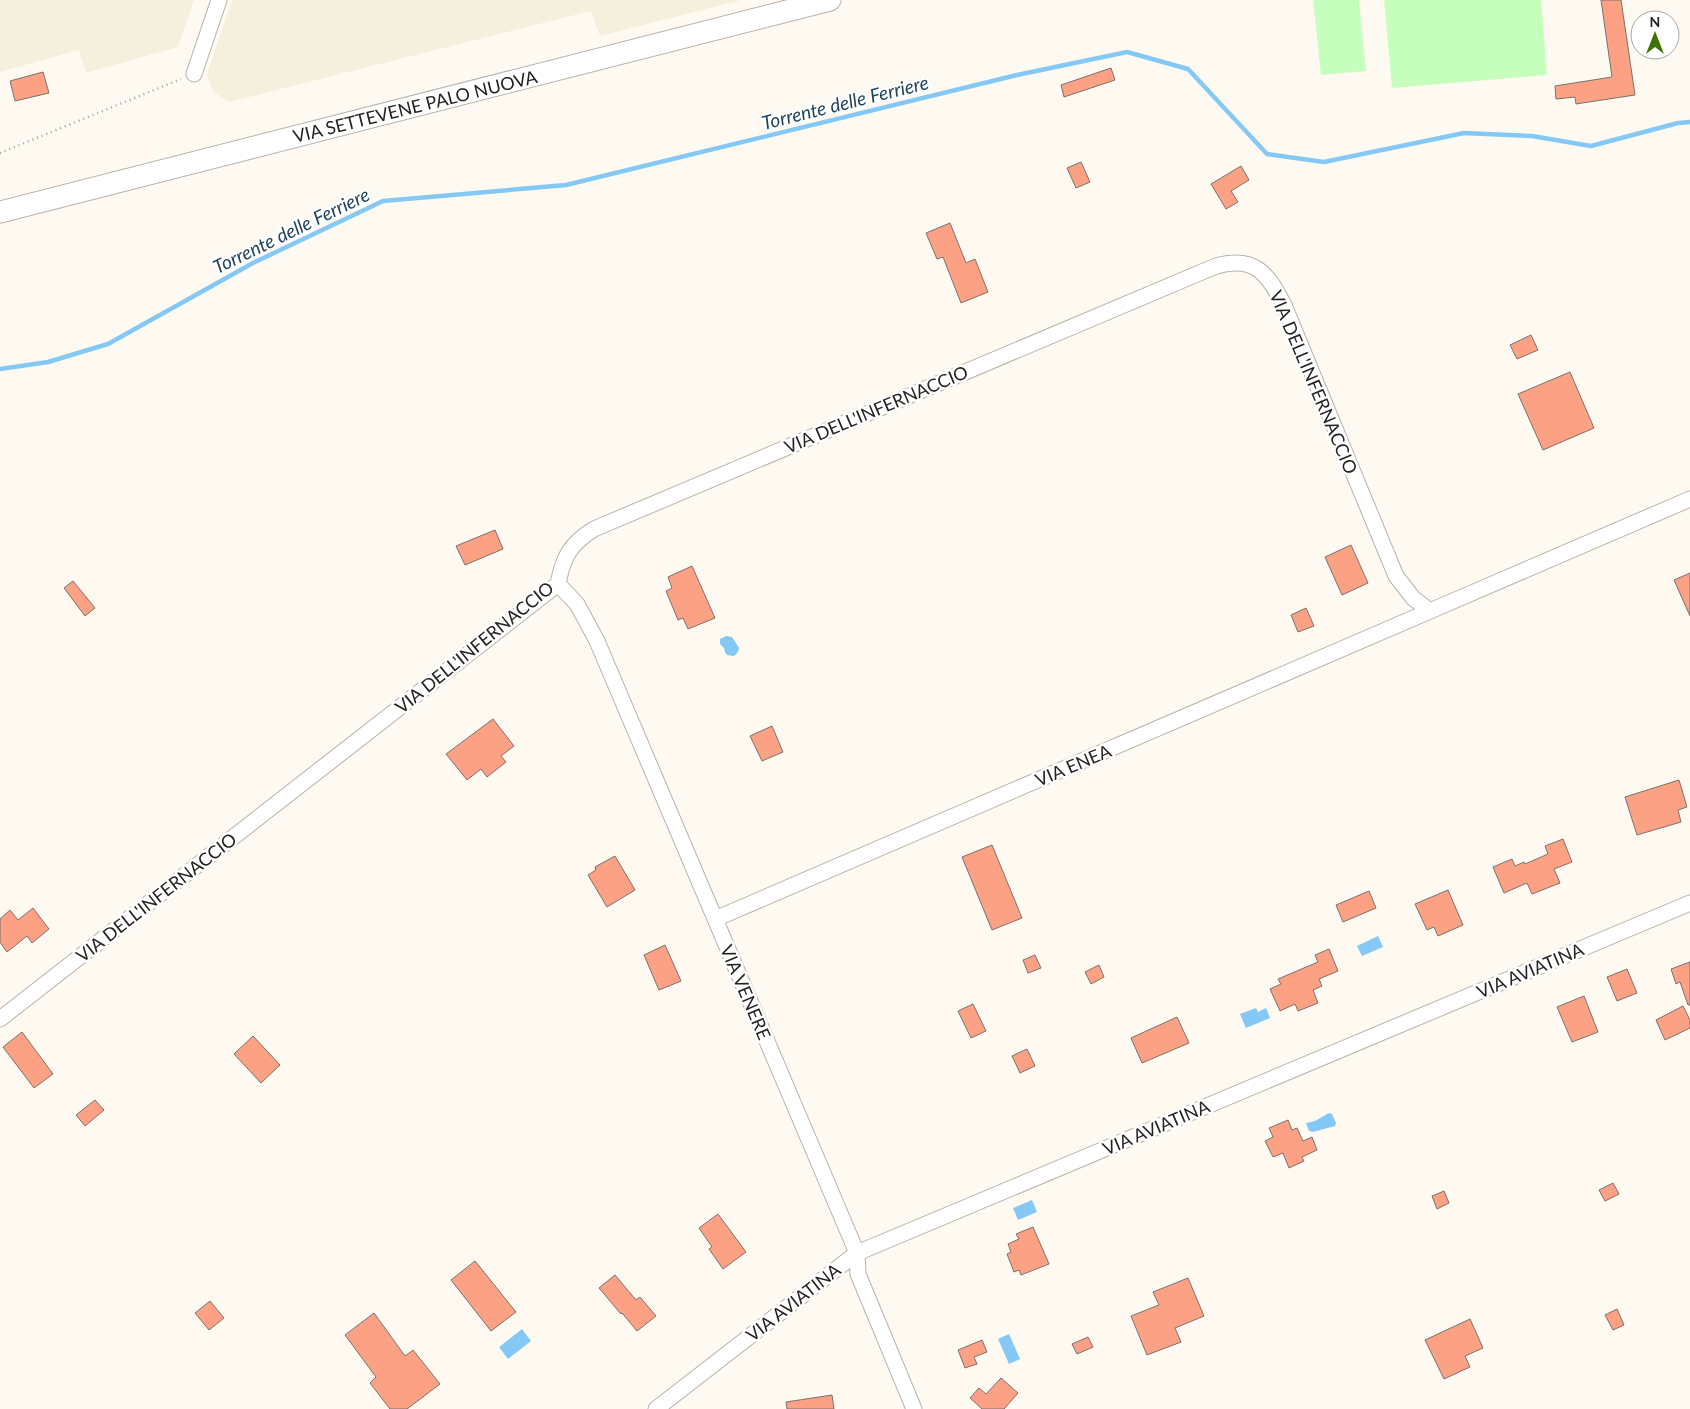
<svg xmlns="http://www.w3.org/2000/svg" width="1690" height="1409" viewBox="0 0 1690 1409" font-family="Lato,sans-serif">
<style>
.built{fill:#f5efde}
.green{fill:#c6febe}
.water{fill:#84c8f5}
.lines{fill:none;stroke-linecap:round;stroke-linejoin:round}
.stream{stroke:#84c8f5;stroke-width:4.5}
.building{fill:#fda184;stroke:#7a716d}
.minor-casing{stroke:#b7b3aa;stroke-width:17}
.secondary-casing{stroke:#b7b3aa;stroke-width:23}
.path{stroke:#a4a19a;stroke-width:2.5;stroke-dasharray:1 4;stroke-linecap:butt}
.minor{stroke:#fff;stroke-width:15}
.secondary{stroke:#fff;stroke-width:21}
.labels{text-anchor:middle;dominant-baseline:central;stroke-width:5;stroke-linejoin:round;paint-order:stroke}
.street-label{font-size:18px;fill:#24231f;stroke:#fff}
.water-label{font-size:19px;font-style:italic;fill:#20455d;stroke:#fff}
</style>
<rect width="100%" height="100%" fill="#fefaf1"/>
<!-- built -->
<path class="built" d="M0,0H194L178,47L86,73L79,50L0,72Z
M232,0H741L600,36L591,11L229,102L213,92L207,74Z"/>
<!-- green -->
<path class="green" d="M1313,0H1359L1366,71L1321,75Z
M1384,0H1541L1547,75L1392,88Z"/>
<!-- water -->
<path class="water" d="M726,636L732,637L739,648L738,652L734,656L727,655L725,652L724,648L720,644V639Z
M1378,936L1383,947L1362,956L1357,946Z
M1256,1008L1258,1012L1266,1008L1270,1018L1246,1028L1240,1014Z
M1329,1113L1332,1114L1336,1123L1335,1126L1313,1132L1309,1131L1306,1123L1315,1121Z
M1032,1200L1037,1212L1018,1220L1013,1208Z
M522,1329L531,1341L508,1359L499,1347Z
M1009,1334L1020,1359L1009,1364L998,1339Z"/>
<g class="lines">
<!-- stream -->
<path class="stream" d="M0,369L48,362L108,344L253,263L383,201L566,185L1017,75L1127,52L1188,69L1267,154L1324,162L1464,133L1532,136L1591,146L1678,123L1690,122"/>
</g>
<!-- building -->
<path class="building" d="M1601,0H1621L1635,95L1576,104L1575,97L1556,99L1555,86L1612,77Z
M1111,68L1115,80L1064,97L1061,85Z
M43,72L49,93L15,101L10,81Z
M1081,162L1090,182L1076,188L1067,168Z
M1241,166L1249,180L1231,191L1238,202L1226,209L1211,184Z
M950,223L966,263L975,259L988,292L961,303L943,257L937,259L926,233Z
M1531,335L1538,350L1517,359L1510,345Z
M1570,372L1594,428L1543,450L1518,394Z
M495,530L503,549L465,565L456,546Z
M1351,545L1368,583L1342,595L1325,557Z
M692,566L715,618L688,629L683,618L678,620L666,591L672,588L668,577Z
M1690,573V616L1674,580Z
M73,581L95,608L85,616L64,588Z
M1306,608L1314,626L1298,632L1291,615Z
M493,719L514,746L501,756L506,762L487,777L481,769L467,780L446,754Z
M772,726L783,752L762,761L750,736Z
M1679,780L1687,807L1678,810L1681,822L1637,835L1625,797Z
M1563,839L1572,862L1554,869L1560,883L1532,894L1527,883L1504,893L1493,867L1512,859L1515,866L1524,862L1525,864L1548,854L1545,846Z
M992,845L1022,918L992,930L962,857Z
M615,856L635,890L607,907L588,875L596,870L595,867Z
M1448,890L1463,925L1438,936L1434,927L1427,930L1415,904Z
M1369,891L1376,908L1343,922L1336,905Z
M33,908L49,929L32,943L27,936L7,952L0,942V919L10,910L18,920Z
M665,945L681,981L659,990L644,955Z
M1329,949L1338,971L1319,979L1322,986L1313,990L1318,1003L1298,1011L1295,1004L1280,1011L1270,989L1281,984L1278,979L1318,962L1315,955Z
M1035,955L1041,968L1028,973L1023,960Z
M1690,962V1005H1688L1680,982L1676,984L1671,969Z
M1099,965L1104,977L1091,984L1085,972Z
M1627,969L1637,993L1617,1001L1607,977Z
M1584,996L1598,1032L1572,1042L1557,1007Z
M973,1004L986,1031L971,1038L958,1011Z
M1683,1006L1690,1020V1028L1665,1040L1656,1020Z
M1177,1017L1189,1043L1142,1063L1131,1038Z
M22,1032L53,1074L34,1088L3,1047Z
M253,1036L280,1065L261,1083L234,1054Z
M1027,1049L1035,1066L1020,1073L1012,1056Z
M95,1100L104,1110L85,1126L76,1115Z
M1288,1120L1292,1130L1297,1128L1303,1141L1312,1137L1317,1150L1302,1157L1304,1161L1289,1168L1283,1153L1273,1157L1265,1141L1273,1137L1269,1128Z
M1613,1183L1619,1194L1605,1201L1599,1190Z
M1444,1191L1449,1203L1437,1209L1432,1196Z
M718,1214L746,1252L723,1269L709,1249L712,1247L699,1228Z
M1033,1227L1049,1264L1021,1275L1019,1270L1014,1272L1007,1254L1011,1252L1008,1244L1019,1239L1016,1234Z
M475,1261L516,1312L491,1331L451,1280Z
M615,1275L636,1300L640,1297L656,1316L637,1331L622,1313L621,1314L599,1288Z
M1188,1278L1204,1316L1175,1328L1181,1342L1147,1355L1131,1316L1159,1305L1153,1292Z
M210,1301L224,1318L209,1330L195,1313Z
M1617,1309L1624,1325L1613,1330L1605,1315Z
M374,1313L405,1356L413,1350L440,1384L407,1409H390L370,1383L376,1377L345,1335Z
M1470,1319L1483,1348L1465,1356L1470,1367L1444,1379L1425,1340Z
M1088,1337L1093,1347L1077,1354L1072,1344Z
M982,1340L987,1352L974,1357L977,1364L965,1368L958,1350Z
M1001,1378L1018,1393L1004,1409H982L970,1398L979,1388L986,1394Z
M832,1395L834,1409H787L786,1402Z"/>
<g class="lines">
<defs>
<path id="minor" d="M194,74L219,0
M558,584L577,604L597,641L857,1253L858,1274L914,1409
M715,919L1430,611
M0,1019L558,584C563,557 570,544 594,529L1216,266C1255,255 1268,274 1284,305L1396,576L1413,598L1430,611L1690,499
M656,1409L857,1253L1690,903"/>
<path id="secondary" d="M0,212L830,0"/>
</defs>
<!-- minor casing -->
<use href="#minor" class="minor-casing"/>
<!-- secondary casing -->
<use href="#secondary" class="secondary-casing"/>
<!-- path -->
<path class="path" d="M0,153L181,79"/>
<!-- minor -->
<use href="#minor" class="minor"/>
<!-- secondary -->
<use href="#secondary" class="secondary"/>
</g>
<g class="labels">
<!-- street labels -->
<g class="street-label">
<text transform="translate(415 106) rotate(-14)">VIA SETTEVENE PALO NUOVA</text>
<text transform="translate(1314 382) rotate(67)">VIA DELL'INFERNACCIO</text>
<text transform="translate(876 409) rotate(-23)">VIA DELL'INFERNACCIO</text>
<text transform="translate(474 647) rotate(-39)">VIA DELL'INFERNACCIO</text>
<text transform="translate(1073 765) rotate(-23)">VIA ENEA</text>
<text transform="translate(156 897) rotate(-38)">VIA DELL'INFERNACCIO</text>
<text transform="translate(1530 970) rotate(-23)">VIA AVIATINA</text>
<text transform="translate(746 992) rotate(67)">VIA VENERE</text>
<text transform="translate(1156 1127) rotate(-23)">VIA AVIATINA</text>
<text transform="translate(793 1302) rotate(-38)">VIA AVIATINA</text>
</g>
<!-- water labels -->
<g class="water-label">
<text transform="translate(845 102) rotate(-14)">Torrente delle Ferriere</text>
<text transform="translate(291 230) rotate(-26)">Torrente delle Ferriere</text>
</g>
</g>
<!-- north arrow -->
<g transform="translate(1655 35)"><circle r="24" fill="#ffffff" stroke="#a7a7a5"/>
<path d="M0-4L9 19L0 12L-9 19Z" fill="#3c7505"/>
<text y="-8" font-size="14" font-weight="bold" text-anchor="middle" fill="#24231f">N</text>
</g>
</svg>
